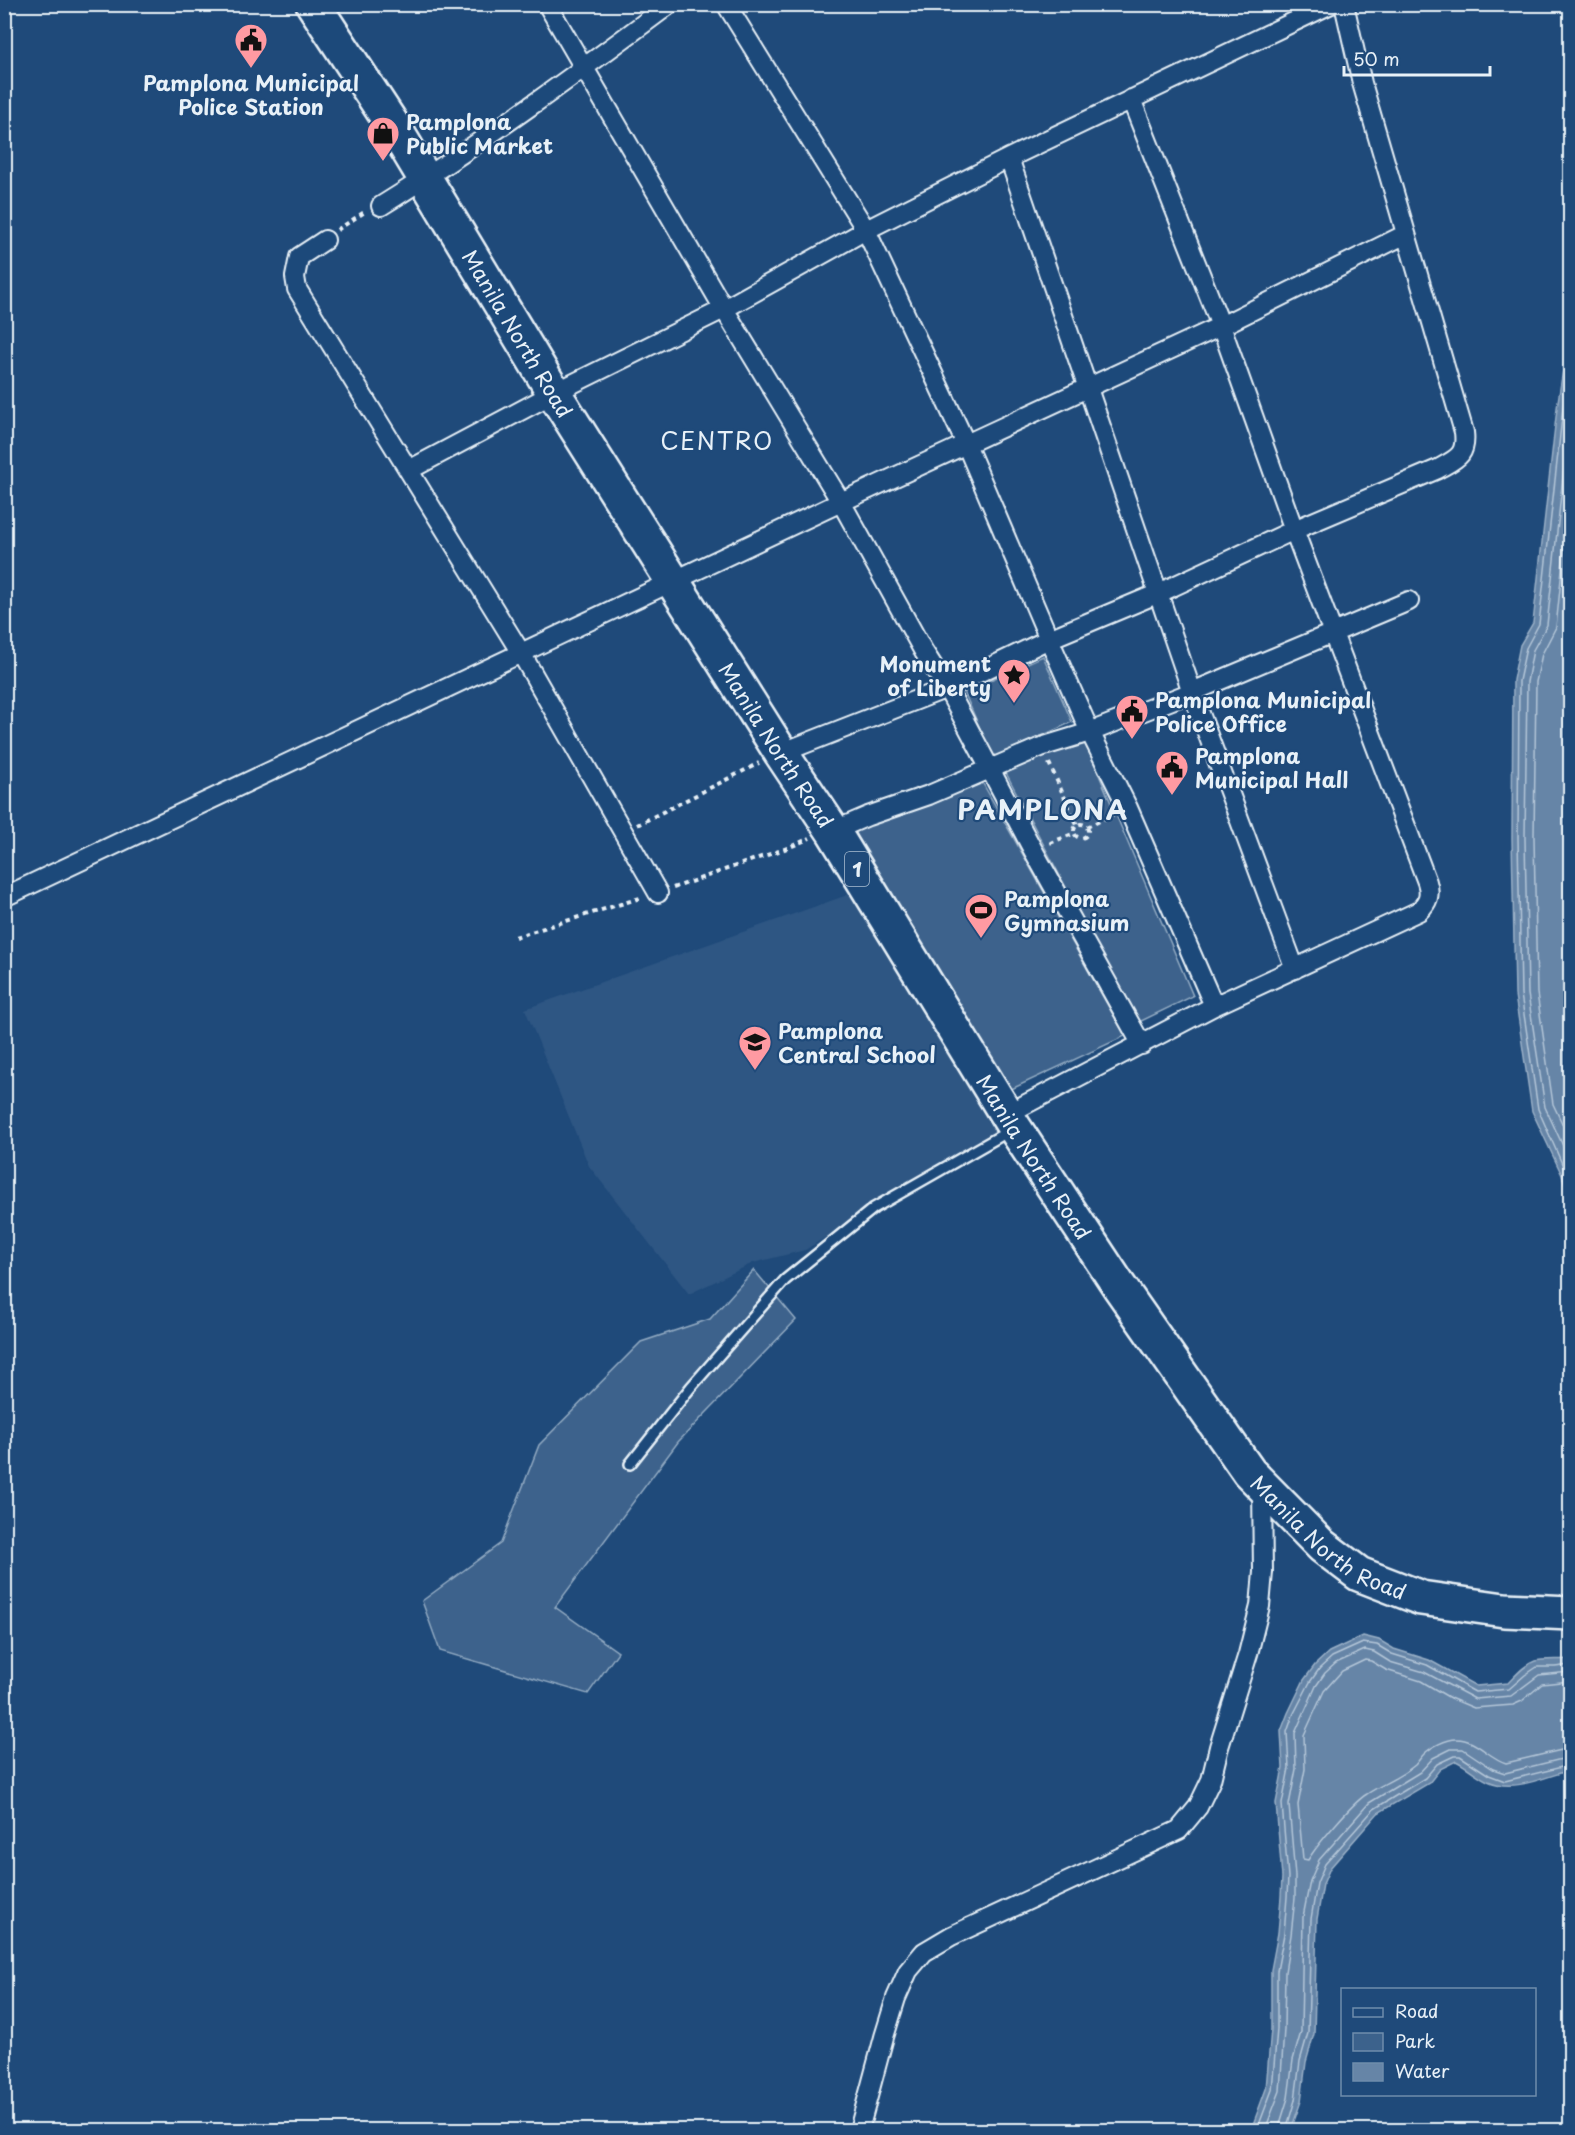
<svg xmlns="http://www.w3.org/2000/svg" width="1575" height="2135" viewBox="0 0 1575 2135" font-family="'Playpen Sans',sans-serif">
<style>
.built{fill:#2e5683}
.green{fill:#3c628c;stroke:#92aac2;stroke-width:1.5}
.water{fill:#6685a7;stroke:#9ab0c7;stroke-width:1.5}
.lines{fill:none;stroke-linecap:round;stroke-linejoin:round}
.shore{stroke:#b4c6d8;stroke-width:1.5}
.lane-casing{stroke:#e8f1f8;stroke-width:14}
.street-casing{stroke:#e8f1f8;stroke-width:22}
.highway-casing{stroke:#e8f1f8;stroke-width:38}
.path{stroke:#e8f1f8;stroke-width:4;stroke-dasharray:4.5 4.5;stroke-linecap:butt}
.lane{stroke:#1f4a7a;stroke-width:9}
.street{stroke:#1f4a7a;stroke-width:18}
.highway{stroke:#1f4a7a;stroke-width:33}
.labels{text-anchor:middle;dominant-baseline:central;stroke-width:4.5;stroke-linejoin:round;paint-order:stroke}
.shield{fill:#1f4a7a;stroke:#acbfd2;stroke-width:1.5}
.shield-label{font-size:20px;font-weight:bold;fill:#e8f1f8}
.poi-label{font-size:21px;font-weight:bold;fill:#e8f1f8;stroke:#1f4a7a;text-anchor:start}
.street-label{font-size:21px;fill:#e8f1f8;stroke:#1f4a7a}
.quarter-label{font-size:24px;letter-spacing:1.5px;fill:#e8f1f8;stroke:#1f4a7a}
.district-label{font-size:27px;font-weight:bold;letter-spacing:1.5px;fill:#e8f1f8;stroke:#1f4a7a}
</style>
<rect width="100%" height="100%" fill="#1f4a7a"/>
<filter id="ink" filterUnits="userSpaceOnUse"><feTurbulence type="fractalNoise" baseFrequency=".0167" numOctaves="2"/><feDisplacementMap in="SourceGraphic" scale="12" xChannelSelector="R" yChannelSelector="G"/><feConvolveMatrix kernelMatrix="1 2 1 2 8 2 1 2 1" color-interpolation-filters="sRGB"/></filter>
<g filter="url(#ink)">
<!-- built -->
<path class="built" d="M853,893L996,1132L805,1250L753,1263L689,1294L589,1166L525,1009Z"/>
<!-- green -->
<path class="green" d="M1043,656L1072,722L993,758L964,692Z
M1085,742L1193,996L1137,1023L1004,769Z
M982,782L1125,1036L1005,1092L951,1013L851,824Z
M754,1270L796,1320L678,1442L555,1607L618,1652L588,1694L440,1651L422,1601L501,1543L539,1445L641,1342L710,1319Z"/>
<!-- water -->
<path class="water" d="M1570,325V1204L1562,1175L1532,1111L1515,995L1512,838L1513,680L1520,645L1533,623L1557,408Z
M1363,1636L1379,1640L1394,1649L1429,1660L1476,1686L1508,1683C1516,1675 1524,1665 1535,1661C1541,1659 1561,1660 1570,1659V1770C1545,1777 1513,1793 1488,1781C1477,1776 1468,1767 1456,1761L1440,1769L1429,1783L1378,1813L1330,1868L1323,1884L1317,1919L1314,2034L1306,2062L1301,2101L1291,2130H1251L1266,2089L1271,2029V1970L1278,1933L1281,1897L1282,1877L1276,1803L1283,1768L1281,1731L1288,1713L1304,1680L1315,1665L1329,1652Z"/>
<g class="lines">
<!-- shore -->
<path class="shore" d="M1570,363L1563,408L1539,624L1526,648L1519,681L1518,838L1521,994L1538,1109L1570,1182
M1570,411L1547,625L1533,650L1527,682L1525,838L1528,994L1545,1107L1570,1161
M1570,493L1556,627L1542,654L1536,682L1534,837L1537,993L1553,1104L1570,1140
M1570,1681L1542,1684L1522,1701L1513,1705L1474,1708L1450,1698L1421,1681L1386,1670L1371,1661L1365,1660L1342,1671L1324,1691L1304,1735L1305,1769L1298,1805L1303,1859L1308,1860C1317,1845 1352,1803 1367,1794C1382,1784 1401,1777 1415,1765C1418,1762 1420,1758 1424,1754C1431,1747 1446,1739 1457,1739C1476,1739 1489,1758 1506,1763L1570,1748
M1257,2130L1272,2090L1277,2029V1971L1284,1934L1287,1897L1288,1877L1282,1804L1289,1768L1287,1732L1293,1715L1310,1682L1320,1668L1332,1657L1363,1643L1377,1645L1392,1654L1427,1665L1475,1692L1509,1689L1525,1675L1537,1667H1555L1570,1665
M1265,2130L1280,2091L1284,2029L1285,1972L1291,1935L1295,1898V1876L1289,1805L1296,1769L1295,1733L1316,1686L1325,1673L1336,1663L1365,1650L1374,1652L1390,1662L1424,1672L1475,1699L1511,1696L1539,1675L1570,1672
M1278,2130L1288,2098L1293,2060L1301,2032L1303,1917L1310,1881L1319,1860L1369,1803L1420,1772L1433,1758L1451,1749H1463L1493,1769L1505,1773L1570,1757
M1286,2130L1295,2100L1300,2061L1308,2033L1311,1919L1317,1883L1325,1864L1374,1809L1425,1778L1437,1764L1454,1756H1460L1489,1775L1505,1781L1570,1765"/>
<defs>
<path id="lane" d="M630,1464L691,1387L785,1280L874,1208L1009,1131"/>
<path id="street" d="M547,4L724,309L841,502L924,652L947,688L1033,850L1142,1045
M726,4L866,230L966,444L1049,639L1090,732L1128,808L1214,1006
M1009,158L1192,692L1295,969
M381,206C481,144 576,74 670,4
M325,240L299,257L295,277L297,289L521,653L658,893
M409,470L554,393L724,309L866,230L1009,158L1331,4
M781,753L947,688L1049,639L1159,593L1294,530L1438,469C1456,459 1467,456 1464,432L1362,83L1344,4
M833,831L868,816L929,795L1041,747L1090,732L1192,692L1409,601
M4,897L841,502L1221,326L1406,234
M1007,1114L1214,1006L1419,911C1428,902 1431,895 1427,882L1294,530L1221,326L1131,99
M859,2130L884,2037L896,1998L908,1971L924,1952L951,1936L1179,1830L1198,1807L1211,1780L1219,1747L1248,1654L1260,1606L1263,1572L1262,1486"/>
<g id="highway">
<path id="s1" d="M313,4L397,132L554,393L781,753L833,831L1014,1127L1119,1286L1249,1472L1322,1546L1359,1574L1421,1598L1504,1610L1570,1613"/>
</g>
</defs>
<!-- lane casing -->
<use href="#lane" class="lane-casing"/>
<!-- street casing -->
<use href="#street" class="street-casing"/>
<!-- highway casing -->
<use href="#highway" class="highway-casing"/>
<!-- path -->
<path class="path" d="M337,230L366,211
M1049,763L1077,825
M1074 831a7 7 0 1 1 14 0a7 7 0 1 1-14 0Z
M637,825L759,763
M1087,827L1114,814
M1050,843L1075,833
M673,888L790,847L810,838
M515,937L640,898"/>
<!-- lane -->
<use href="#lane" class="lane"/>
<!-- street -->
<use href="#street" class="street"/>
<!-- highway -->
<use href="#highway" class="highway"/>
</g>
</g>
<!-- icons -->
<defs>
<symbol id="civic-pin" viewBox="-11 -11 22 30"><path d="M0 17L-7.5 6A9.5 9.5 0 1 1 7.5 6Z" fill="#ff9aa2" stroke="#1f4a7a"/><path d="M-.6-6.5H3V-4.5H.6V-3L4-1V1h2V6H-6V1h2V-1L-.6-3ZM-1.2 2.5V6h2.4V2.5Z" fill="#111"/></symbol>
<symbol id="shop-pin" viewBox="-11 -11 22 30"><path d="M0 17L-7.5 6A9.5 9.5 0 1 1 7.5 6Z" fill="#ff9aa2" stroke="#1f4a7a"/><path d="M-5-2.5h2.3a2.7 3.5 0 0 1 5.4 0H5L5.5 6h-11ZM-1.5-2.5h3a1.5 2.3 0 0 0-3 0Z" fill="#111"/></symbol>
<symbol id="sight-pin" viewBox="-11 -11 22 30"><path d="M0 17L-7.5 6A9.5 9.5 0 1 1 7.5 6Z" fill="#ff9aa2" stroke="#1f4a7a"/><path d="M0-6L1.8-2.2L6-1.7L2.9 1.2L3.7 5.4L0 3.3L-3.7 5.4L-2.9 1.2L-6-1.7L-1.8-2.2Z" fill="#111"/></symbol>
<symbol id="stadium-pin" viewBox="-11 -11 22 30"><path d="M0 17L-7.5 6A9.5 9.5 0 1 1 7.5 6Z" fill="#ff9aa2" stroke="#1f4a7a"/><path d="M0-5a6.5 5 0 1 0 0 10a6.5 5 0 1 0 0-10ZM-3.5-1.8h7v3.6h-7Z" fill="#111"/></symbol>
<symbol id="school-pin" viewBox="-11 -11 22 30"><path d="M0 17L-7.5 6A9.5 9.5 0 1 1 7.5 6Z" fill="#ff9aa2" stroke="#1f4a7a"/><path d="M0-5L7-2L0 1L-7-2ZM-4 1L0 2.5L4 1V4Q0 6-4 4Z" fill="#111"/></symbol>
</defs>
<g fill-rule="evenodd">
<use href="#civic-pin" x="232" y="21" width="38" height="52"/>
<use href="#shop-pin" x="364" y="114" width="38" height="52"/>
<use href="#sight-pin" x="995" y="656" width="38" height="52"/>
<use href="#civic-pin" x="1113" y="692" width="38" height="52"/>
<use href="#civic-pin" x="1153" y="748" width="38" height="52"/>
<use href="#stadium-pin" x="962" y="891" width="38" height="52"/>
<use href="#school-pin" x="736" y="1023" width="38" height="52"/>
</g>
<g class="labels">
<!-- shield labels -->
<rect class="shield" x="845" y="852" width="24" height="34" rx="4.5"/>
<g class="shield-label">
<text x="857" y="869">1</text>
</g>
<!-- poi labels -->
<g class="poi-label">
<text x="251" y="82" text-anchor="middle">Pamplona Municipal<tspan x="251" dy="24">Police Station</tspan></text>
<text x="406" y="121">Pamplona<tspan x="406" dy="24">Public Market</tspan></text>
<text x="991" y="663" text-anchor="end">Monument<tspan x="991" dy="24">of Liberty</tspan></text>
<text x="1155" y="699">Pamplona Municipal<tspan x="1155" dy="24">Police Office</tspan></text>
<text x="1195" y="755">Pamplona<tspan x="1195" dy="24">Municipal Hall</tspan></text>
<text x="1004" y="898">Pamplona<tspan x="1004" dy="24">Gymnasium</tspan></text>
<text x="778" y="1030">Pamplona<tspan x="778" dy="24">Central School</tspan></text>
</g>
<!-- street labels -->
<g class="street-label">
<text stroke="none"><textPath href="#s1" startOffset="388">Manila North Road</textPath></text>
<text stroke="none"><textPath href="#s1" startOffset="874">Manila North Road</textPath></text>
<text stroke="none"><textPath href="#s1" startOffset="1360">Manila North Road</textPath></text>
<text stroke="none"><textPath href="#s1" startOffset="1846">Manila North Road</textPath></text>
</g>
<!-- quarter labels -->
<g class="quarter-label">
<text x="717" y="440">CENTRO</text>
</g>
<!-- district labels -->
<g class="district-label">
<text x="1043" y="808">PAMPLONA</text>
</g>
</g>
<!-- margin -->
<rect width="1575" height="2135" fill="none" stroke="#1f4a7a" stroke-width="24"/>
<rect x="12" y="12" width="1551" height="2111" fill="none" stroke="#e8f1f8" stroke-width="2" filter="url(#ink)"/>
<!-- legend -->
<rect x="1341" y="1988" width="195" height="108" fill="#1f4a7a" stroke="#6f8dac" stroke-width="1.5"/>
<rect x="1353" y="2008" width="30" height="9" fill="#1f4a7a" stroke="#6f8dac" stroke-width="1.5"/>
<text x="1395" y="2018" font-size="18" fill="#e8f1f8">Road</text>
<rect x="1353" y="2033" width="30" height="18" fill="#3c628c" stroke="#6f8dac" stroke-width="1.5"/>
<text x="1395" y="2048" font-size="18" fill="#e8f1f8">Park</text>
<rect x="1353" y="2063" width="30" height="18" fill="#6685a7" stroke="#6f8dac" stroke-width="1.5"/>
<text x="1395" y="2078" font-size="18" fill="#e8f1f8">Water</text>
<!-- scale -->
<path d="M1344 66v9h146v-9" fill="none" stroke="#e8f1f8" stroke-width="3"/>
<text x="1353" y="66" font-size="18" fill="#e8f1f8" stroke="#1f4a7a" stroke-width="4.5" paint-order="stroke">50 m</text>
</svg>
